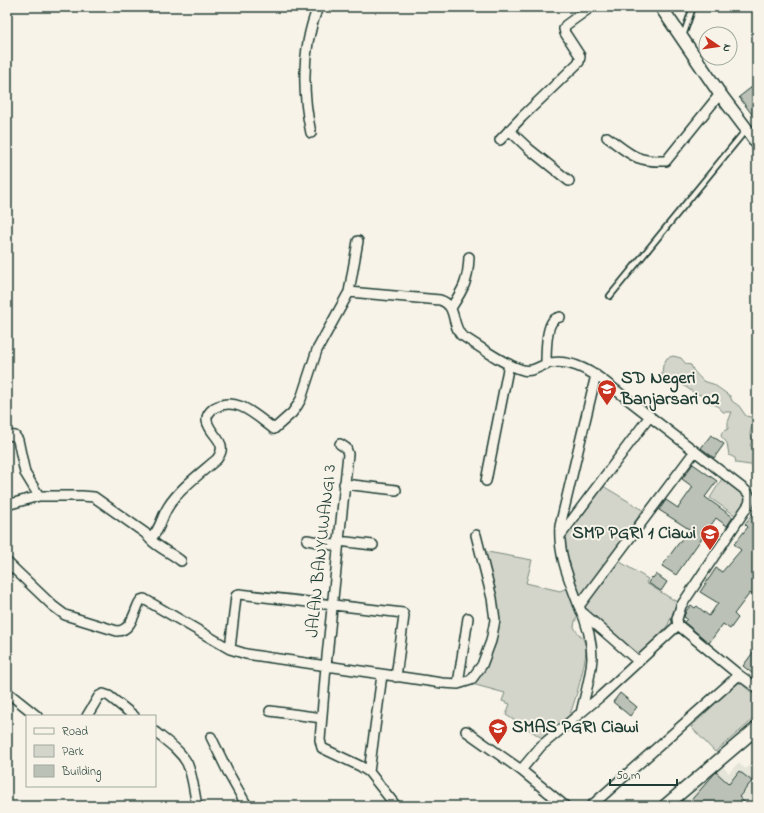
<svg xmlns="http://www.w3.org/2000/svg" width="764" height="813" viewBox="0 0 764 813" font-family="'Indie Flower',sans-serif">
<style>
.built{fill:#e5e4d9}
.green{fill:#d3d5ca;stroke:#79897f}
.building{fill:#bbc1b6;stroke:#1f3d34}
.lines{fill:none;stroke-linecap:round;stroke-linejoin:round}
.service-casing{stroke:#1f3d34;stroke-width:8}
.minor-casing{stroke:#1f3d34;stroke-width:12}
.secondary-casing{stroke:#1f3d34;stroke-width:15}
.service{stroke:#f7f3e8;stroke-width:4.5}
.minor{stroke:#f7f3e8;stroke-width:9}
.secondary{stroke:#f7f3e8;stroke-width:12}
.labels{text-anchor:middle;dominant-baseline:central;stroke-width:4;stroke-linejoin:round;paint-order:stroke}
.poi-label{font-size:18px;font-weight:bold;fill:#1f3d34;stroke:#f7f3e8;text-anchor:start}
.street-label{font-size:18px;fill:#1f3d34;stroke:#f7f3e8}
</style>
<rect width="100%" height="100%" fill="#f7f3e8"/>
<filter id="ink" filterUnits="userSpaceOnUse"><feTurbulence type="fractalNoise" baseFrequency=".025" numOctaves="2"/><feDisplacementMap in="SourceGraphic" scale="8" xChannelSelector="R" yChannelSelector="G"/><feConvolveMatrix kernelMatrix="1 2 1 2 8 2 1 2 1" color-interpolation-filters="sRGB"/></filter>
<g filter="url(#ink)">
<!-- built -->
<path class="built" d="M757,755V806H676L684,797L687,800L721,765L729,773L738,763L746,769Z"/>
<!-- green -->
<path class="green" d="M673,356L681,358L686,364L691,365C693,372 698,375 703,381L713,384L730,396L732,401L739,406L746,416L756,418L757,422L751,429L750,434L753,439L750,445L757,453V466L736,463L735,458L729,455L727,443L721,436L722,432L728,429V422L732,412H723L718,406L709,402L703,396L693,392L677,381L674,380L669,383L661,381L663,365L667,358Z
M723,477L748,499L739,518L710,498Z
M598,483L643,510L604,566L617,560L648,579L646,583L677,602L668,625L653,642L638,655L632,654L579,615L575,621L574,627C579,637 585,636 586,650C586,662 572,716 565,724C559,731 550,737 542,738L506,715L510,704L502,701L505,693L472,684L495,637L484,579L480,572L483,565L482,551L532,560L526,583L560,591L571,586L557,552L574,517Z
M738,681L757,697V714L747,725L715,752L691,727Z"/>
<!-- building -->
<path class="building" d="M757,83V121L739,97Z
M711,435L724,444L714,458L701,448Z
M693,464L717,481L705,497L733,517L727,526L716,518L676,575L662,566L689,529L659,510L666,500L678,508L693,487L682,479Z
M757,508V598L750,593L734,614L738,618L730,629L723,624L709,643L684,622L687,619L684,617L686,611L691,605L695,608L697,606L709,616L718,603L700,592L716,568L722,572L741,550L734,544L748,527L745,524Z
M656,574L667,582L661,591L648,583L652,577L653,578Z
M757,647V677L743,666Z
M620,693L637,707L630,716L613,702Z
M739,771L752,781L739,797L748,806H686L716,772L729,784Z"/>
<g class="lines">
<defs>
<path id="service" d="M683,36L693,7
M610,296L745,131"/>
<path id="minor" d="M509,130L529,149L569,181
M311,133C302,91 302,47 318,7
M607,137C630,154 635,162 666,161L720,94
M500,140L522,117L579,62L580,56L565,33L564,29L566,25L591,7
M349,292L358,241
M451,308C464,288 468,281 469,257
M546,365C546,354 546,326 554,320C555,318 558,318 560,317
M596,375L560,526C558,555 569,579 579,606L695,451
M7,435L15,436L18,440L25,473L39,496
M340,444L346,448L348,454L326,666L320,740L322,748L360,766L369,772L396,806
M486,481L509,364
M344,484L396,490
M7,505L39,496H82L94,497L145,533L150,539C160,531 161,518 168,507C179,489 201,473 217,459C230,442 210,436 207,421C206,415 210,411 214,408C237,395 256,416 274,429L292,413L297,406L301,399L317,350L349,292L440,300C457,305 451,323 461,335C479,346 504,365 523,370C533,372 538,367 546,364C567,358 587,369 604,381L745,490C750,494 751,498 749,504L681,606L677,619L678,625L601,696L541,746L521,770L565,806
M560,536L650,416
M150,539C158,548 172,553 181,561
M307,540L338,546
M338,541L373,545
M7,562L53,606L65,615L117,631C131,631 134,613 139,603L141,600L144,599L230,649L246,654L442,683L458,684L471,680L482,665L491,641L495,620L492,598L476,535
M579,606C586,621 592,641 592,658C591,676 585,695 581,713
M583,613L638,661
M678,625L739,675L757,688
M230,649L236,596L239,594L403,613L404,616L396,677
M458,684L468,618
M7,692L37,716
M270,711L322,718
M87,716L99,696L103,694L109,696L134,716
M466,731L521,770
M155,732C166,741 180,750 187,763C193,776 194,792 197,806
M211,737L229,774L247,806
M369,772L382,675
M591,806L739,675"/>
<path id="secondary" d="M661,7L720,94L757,143
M665,806L757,728"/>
</defs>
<!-- service casing -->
<use href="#service" class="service-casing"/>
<!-- minor casing -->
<use href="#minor" class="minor-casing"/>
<!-- secondary casing -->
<use href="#secondary" class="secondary-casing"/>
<!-- service -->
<use href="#service" class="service"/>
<!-- minor -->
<use href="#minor" class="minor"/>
<!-- secondary -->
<use href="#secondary" class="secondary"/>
</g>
</g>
<!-- icons -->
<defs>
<symbol id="school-pin" viewBox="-11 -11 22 30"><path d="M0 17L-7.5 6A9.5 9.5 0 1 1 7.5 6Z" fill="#c8321e" stroke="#f7f3e8"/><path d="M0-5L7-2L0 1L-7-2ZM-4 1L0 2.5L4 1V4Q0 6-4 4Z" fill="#fff"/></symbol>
</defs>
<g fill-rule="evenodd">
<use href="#school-pin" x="596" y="378" width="22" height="30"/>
<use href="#school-pin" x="699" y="523" width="22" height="30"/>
<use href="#school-pin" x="487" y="717" width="22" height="30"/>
</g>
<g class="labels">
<!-- poi labels -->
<g class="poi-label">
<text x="621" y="379">SD Negeri<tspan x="621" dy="21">Banjarsari 02</tspan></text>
<text x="696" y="534" text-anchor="end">SMP PGRI 1 Ciawi</text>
<text x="512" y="728">SMAS PGRI Ciawi</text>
</g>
<!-- street labels -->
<g class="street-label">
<text transform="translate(322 551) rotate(-84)">JALAN BANYUWANGI 3</text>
</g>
</g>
<!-- margin -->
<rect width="764" height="813" fill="none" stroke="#f7f3e8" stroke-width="24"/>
<rect x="12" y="12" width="740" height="789" fill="none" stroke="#1f3d34" stroke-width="1.5" filter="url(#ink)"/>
<!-- legend -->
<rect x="26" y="715" width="130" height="72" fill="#f7f3e8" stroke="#a1aaa0"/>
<rect x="34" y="728" width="20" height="6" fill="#f7f3e8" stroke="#a1aaa0"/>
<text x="62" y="735" font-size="12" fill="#1f3d34">Road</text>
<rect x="34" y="745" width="20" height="12" fill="#d3d5ca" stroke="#a1aaa0"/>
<text x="62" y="755" font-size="12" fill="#1f3d34">Park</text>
<rect x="34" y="765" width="20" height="12" fill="#bbc1b6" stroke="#a1aaa0"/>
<text x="62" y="775" font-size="12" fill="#1f3d34">Building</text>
<!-- north arrow -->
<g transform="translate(718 46) rotate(103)"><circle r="19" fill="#f7f3e8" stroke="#a1aaa0"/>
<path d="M0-3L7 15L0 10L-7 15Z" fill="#c8321e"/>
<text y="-6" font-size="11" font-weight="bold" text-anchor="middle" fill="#1f3d34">N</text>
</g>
<!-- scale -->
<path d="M610 779v6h67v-6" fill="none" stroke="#1f3d34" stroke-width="2"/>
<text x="616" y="779" font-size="12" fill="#1f3d34" stroke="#f7f3e8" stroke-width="3" paint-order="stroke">50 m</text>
</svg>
